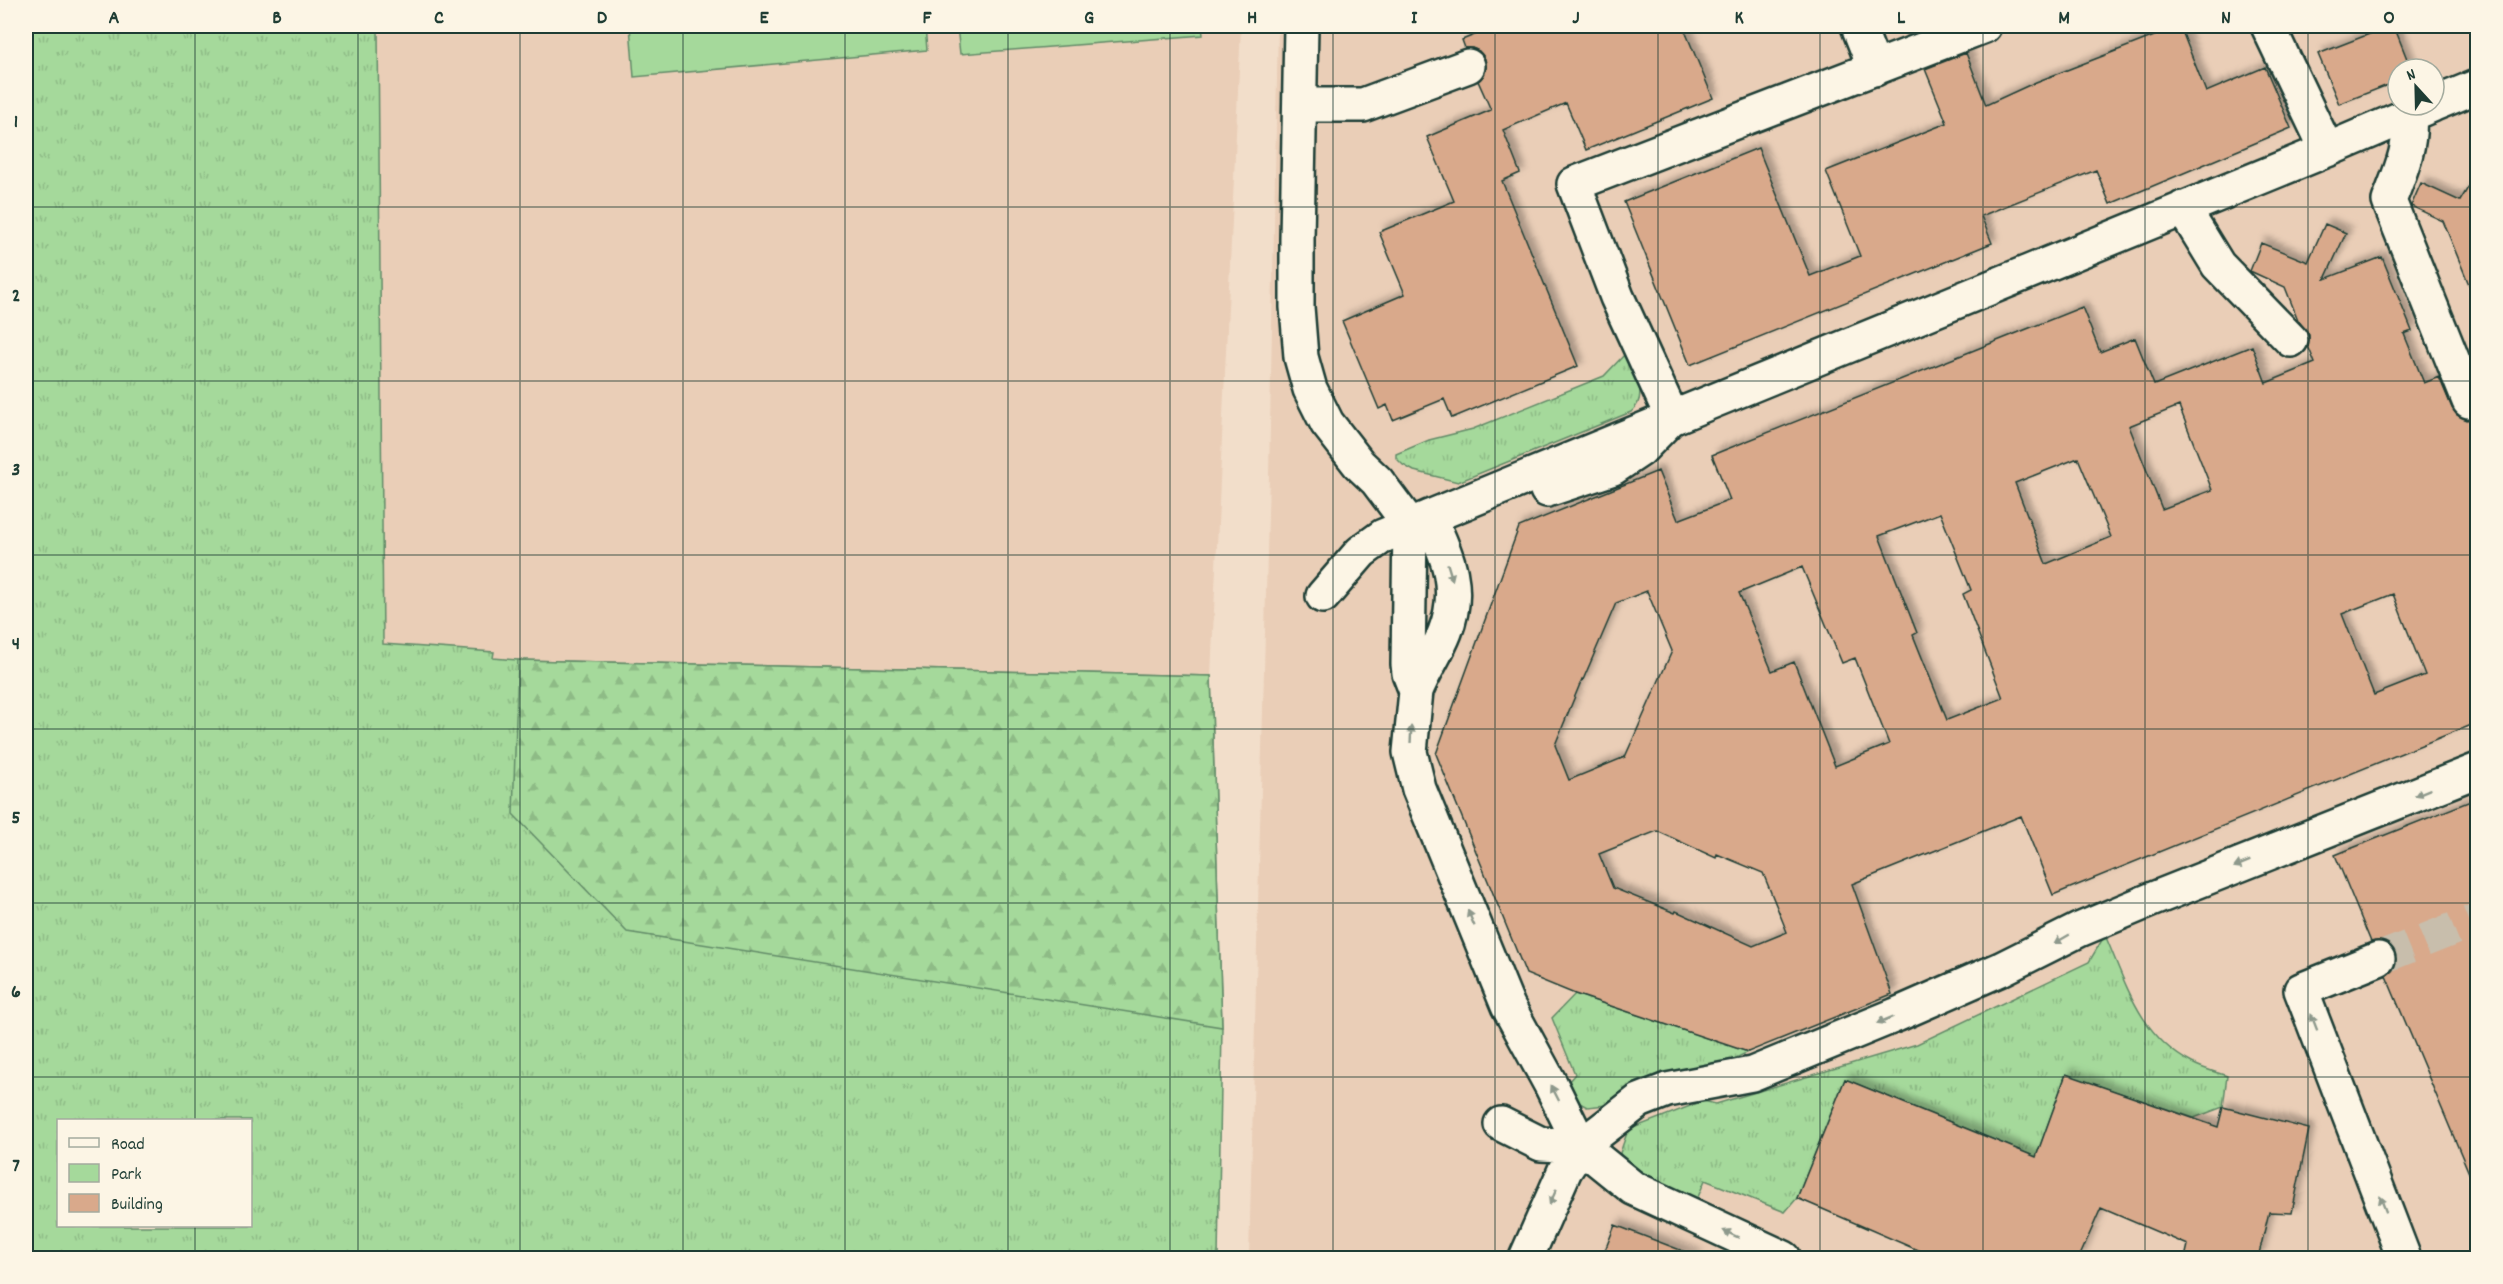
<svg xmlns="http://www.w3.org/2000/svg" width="2503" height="1284" viewBox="0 0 2503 1284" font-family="Dekko,sans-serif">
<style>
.built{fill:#eaceb7;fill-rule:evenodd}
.grass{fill:url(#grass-tufts);stroke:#628b68;stroke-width:1.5;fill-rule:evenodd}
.forest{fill:url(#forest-firs);stroke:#628b68;stroke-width:1.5}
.park{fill:#a5d99b;stroke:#628b68;stroke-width:1.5}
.building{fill:#d9a98b;stroke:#1f3d34;stroke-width:1.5;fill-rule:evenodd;filter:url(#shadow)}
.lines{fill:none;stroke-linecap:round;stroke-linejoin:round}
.minor-tunnel{stroke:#c8beac;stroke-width:33;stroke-dasharray:33 16;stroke-linecap:butt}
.minor-casing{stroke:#1f3d34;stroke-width:38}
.minor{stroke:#fcf5e5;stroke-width:33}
.oneway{fill:#8e998c}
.grid{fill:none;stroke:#1f3d34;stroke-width:1.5;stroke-opacity:0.55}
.neatline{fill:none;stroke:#1f3d34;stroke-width:2}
.grid-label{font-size:20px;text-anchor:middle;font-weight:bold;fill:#1f3d34}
</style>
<defs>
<pattern id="grass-tufts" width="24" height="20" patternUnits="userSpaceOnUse" patternTransform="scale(1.5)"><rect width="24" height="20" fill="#a5d99b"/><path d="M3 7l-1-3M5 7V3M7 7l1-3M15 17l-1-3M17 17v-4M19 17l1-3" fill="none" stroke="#8ebb86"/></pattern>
<pattern id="forest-firs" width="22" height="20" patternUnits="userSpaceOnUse" patternTransform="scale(1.5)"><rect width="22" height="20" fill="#a5d99b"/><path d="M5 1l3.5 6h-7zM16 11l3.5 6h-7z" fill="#8ebb86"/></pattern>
<filter id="shadow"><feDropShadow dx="5.5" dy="-5.5" stdDeviation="3" flood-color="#0004"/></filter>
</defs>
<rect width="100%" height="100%" fill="#f2deca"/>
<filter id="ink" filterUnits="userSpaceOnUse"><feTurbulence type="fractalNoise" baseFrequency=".0167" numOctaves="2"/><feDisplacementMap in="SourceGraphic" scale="12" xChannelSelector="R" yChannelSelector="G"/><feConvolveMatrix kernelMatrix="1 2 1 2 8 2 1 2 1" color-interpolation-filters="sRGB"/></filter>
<g filter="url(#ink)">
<!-- built -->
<path class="built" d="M373,26H1241L1211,676L516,660L382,647Z
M1278,26H2477V1258H1249L1269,475ZM2398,69H2434V105H2398Z"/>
<!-- grass -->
<path class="grass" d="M26,26H378L383,644L494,652L493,658L518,660L1211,676L1222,1027L1218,1258H26ZM58,1120H250V1226H58Z
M1626,353C1634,372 1650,396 1631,412L1458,482L1414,471L1403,465L1396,458V454L1429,440L1473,429L1604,376Z
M2105,935C2127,986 2140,1036 2192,1063C2203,1069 2216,1072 2227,1076L2223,1107L2194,1118L2066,1075L2036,1157L1845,1079L1797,1198L1785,1212L1705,1180L1694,1207L1633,1188L1620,1153L1628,1130L1703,1101L1716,1104L1917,1044L2089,962Z
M1575,994L1748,1052L1712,1070L1632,1094L1606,1105L1587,1107L1578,1102L1568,1088V1082L1575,1074L1552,1018Z"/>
<!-- forest -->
<path class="forest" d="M518,660L1211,676L1222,1027L627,932L513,814Z"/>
<!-- park -->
<path class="park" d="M630,26H925L927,50L634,77Z
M957,26H1202L1203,35L960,54Z"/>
<!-- building -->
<path class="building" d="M1497,26H1683L1713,98L1586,150L1566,103L1503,130L1520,173L1502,181L1578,366L1452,418L1444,399L1393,420L1387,405L1379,409L1342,321L1405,294L1379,232L1454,201L1427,137L1491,110L1478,81L1486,70L1485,59L1479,51L1472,48H1465L1462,40Z
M2180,26L2206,92L2265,67L2291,128L2110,204L2096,170L1981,216L1992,243L1690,365L1624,202L1758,148L1810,276L1860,256L1826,171L1947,123L1925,69L1966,53L1986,105L2036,82Z
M2390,26H2394L2411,69H2398V81L2339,104L2318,54Z
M2478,171V303L2477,304L2443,221L2411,206L2421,183L2460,201Z
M2325,224L2346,233L2325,279L2382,257L2412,331L2404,334L2424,383L2439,377L2452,408L2457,415L2467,420L2478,417V722L2053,895L2021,816L1852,884L1892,994L1748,1052L1575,994L1526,974L1436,754L1519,527L1658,471L1678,520L1730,500L1712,455L2082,307L2100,352L2135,338L2154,385L2252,346L2266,383L2315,363L2308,346L2309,335L2298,320L2285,287L2250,271L2261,243L2308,262ZM2179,406L2212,490L2162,509L2129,426ZM2078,458L2111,537L2046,564L2015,483ZM1940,513L1971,590L1963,594L2003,698L1947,720L1913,635L1917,633L1879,536ZM1802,567L1842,663L1855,658L1889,744L1835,766L1794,662L1772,671L1739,593ZM1647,591L1672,651L1625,757L1569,780L1555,745L1582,679L1583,680L1616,603ZM2393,594L2425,675L2374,695L2342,614ZM1657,831L1716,858L1717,854L1763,873L1787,932L1753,946L1676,911L1675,913L1613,888L1599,854Z
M2478,798L2477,1192L2386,976L2393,970L2396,962L2395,951L2390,945L2381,941L2371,942L2335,855Z
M2066,1074L2218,1127L2223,1107L2309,1129L2292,1213L2269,1212L2258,1258H2185L2188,1245L2101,1208L2079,1258H1936L1797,1198L1845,1079L2036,1157Z
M1615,1225L1696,1256V1258H1602Z"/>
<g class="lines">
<!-- minor-tunnel -->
<path class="minor-tunnel" d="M2378,959L2478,919"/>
<defs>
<path id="minor" d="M1301,26L1297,239V307L1301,357L1310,389L1327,423L1359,464L1377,481L1410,525L1408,664L1409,673L1416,691L1410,752L1419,789L1508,1006L1551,1085L1581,1146L1633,1188L1784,1258
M1858,26L1875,69
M2268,26L2327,150
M2434,104L2478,86
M1301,105H1363L1468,66
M2409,115C2412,147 2400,172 2389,201L2469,401
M2183,208L2218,265L2291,340
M1547,490L1613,468L1640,450L1672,417L1617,297L1574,184L1984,26
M1323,596L1361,552L1383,536L2327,150L2432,105
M1416,691C1424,670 1437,653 1445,632C1462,589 1448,556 1429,517
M2378,959L2301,990L2404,1258
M1501,1124L1541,1144L1581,1146
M1526,1258L1565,1170L1581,1146L1639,1101L1667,1090L1752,1074L1896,1015L2001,969L2079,930L2153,899L2478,770"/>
</defs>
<!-- minor casing -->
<use href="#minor" class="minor-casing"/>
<!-- minor -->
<use href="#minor" class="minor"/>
</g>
<!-- one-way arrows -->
<defs><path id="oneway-solid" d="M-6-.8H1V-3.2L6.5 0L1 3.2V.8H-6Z" transform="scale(1.5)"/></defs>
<g class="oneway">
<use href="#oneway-solid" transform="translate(1450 572) rotate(73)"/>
<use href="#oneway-solid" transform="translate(1411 734) rotate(-87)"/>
<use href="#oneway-solid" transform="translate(2423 792) rotate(158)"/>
<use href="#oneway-solid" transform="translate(2242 864) rotate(158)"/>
<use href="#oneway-solid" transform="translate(1471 918) rotate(-113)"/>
<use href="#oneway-solid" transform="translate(2062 939) rotate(150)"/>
<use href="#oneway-solid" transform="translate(1885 1020) rotate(158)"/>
<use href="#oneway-solid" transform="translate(2314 1022) rotate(-111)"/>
<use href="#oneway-solid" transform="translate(1555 1093) rotate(-117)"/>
<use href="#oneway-solid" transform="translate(1553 1197) rotate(114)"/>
<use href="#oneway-solid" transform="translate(2383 1204) rotate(-111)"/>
<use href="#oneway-solid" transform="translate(1731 1234) rotate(-155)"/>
</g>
</g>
<!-- grid -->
<path class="grid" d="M195,26V1120M358,26V1258M520,26V1258M683,26V1258M845,26V1258M1008,26V1258M1170,26V1258M1333,26V1258M1495,26V1258M1658,26V1258M1820,26V1258M1983,26V1258M2145,26V1258M2308,26V1258M26,207H2478M26,381H2478M26,555H2478M26,729H2478M26,903H2478M26,1077H2478M195,1226V1258"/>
<!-- margin -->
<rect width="2503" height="1284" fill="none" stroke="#fcf5e5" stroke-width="66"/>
<!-- legend -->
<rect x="57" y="1119" width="195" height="108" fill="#fcf5e5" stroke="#a4ab9e" stroke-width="1.5"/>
<rect x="69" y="1138" width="30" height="9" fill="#fcf5e5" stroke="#a4ab9e" stroke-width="1.5"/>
<text x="111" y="1149" font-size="18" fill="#1f3d34">Road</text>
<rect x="69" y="1164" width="30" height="18" fill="#a5d99b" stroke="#a4ab9e" stroke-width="1.5"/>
<text x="111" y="1179" font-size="18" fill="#1f3d34">Park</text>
<rect x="69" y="1194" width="30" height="18" fill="#d9a98b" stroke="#a4ab9e" stroke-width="1.5"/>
<text x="111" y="1209" font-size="18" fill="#1f3d34">Building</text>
<!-- north arrow -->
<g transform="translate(2416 87) rotate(338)"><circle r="28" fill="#fcf5e5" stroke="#a4ab9e" stroke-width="1.5"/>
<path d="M0-4.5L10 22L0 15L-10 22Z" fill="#1f3d34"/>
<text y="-9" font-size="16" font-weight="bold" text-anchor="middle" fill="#1f3d34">N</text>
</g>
<rect x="33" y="33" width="2437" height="1218" class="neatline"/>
<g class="grid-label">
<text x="114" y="23">A</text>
<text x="277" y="23">B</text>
<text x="439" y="23">C</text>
<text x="602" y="23">D</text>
<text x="764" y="23">E</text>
<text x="927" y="23">F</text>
<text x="1089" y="23">G</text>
<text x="1252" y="23">H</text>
<text x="1414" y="23">I</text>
<text x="1576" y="23">J</text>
<text x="1739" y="23">K</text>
<text x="1901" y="23">L</text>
<text x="2064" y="23">M</text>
<text x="2226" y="23">N</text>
<text x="2389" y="23">O</text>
<text x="16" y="127">1</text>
<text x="16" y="301">2</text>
<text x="16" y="475">3</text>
<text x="16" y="649">4</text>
<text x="16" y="823">5</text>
<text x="16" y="997">6</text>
<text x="16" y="1171">7</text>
</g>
</svg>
